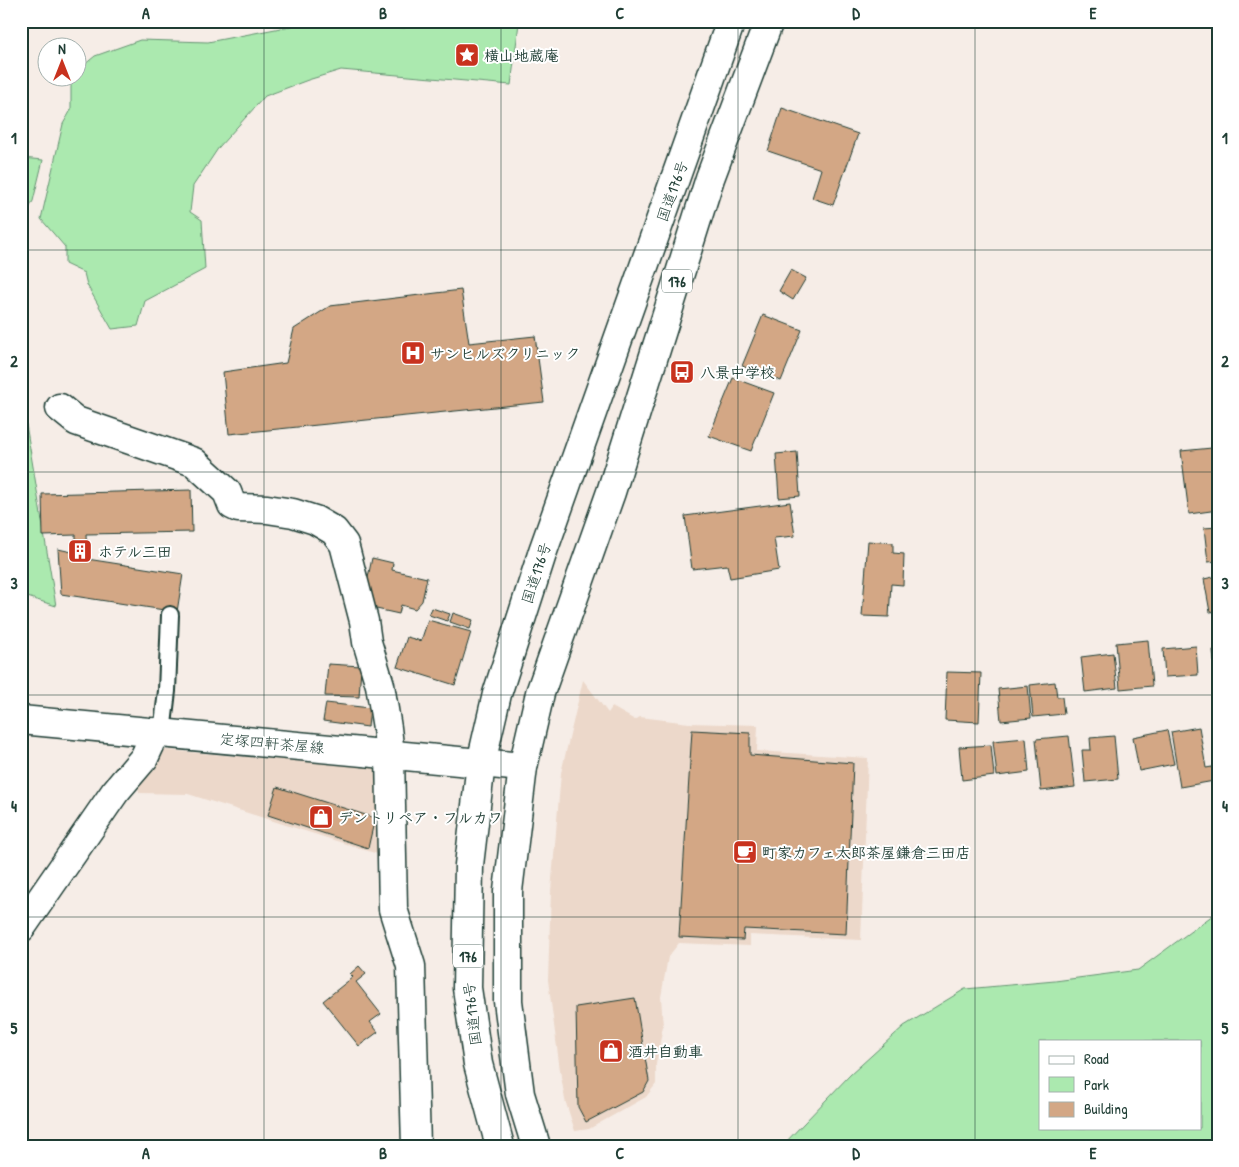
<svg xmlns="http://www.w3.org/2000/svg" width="1239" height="1167" viewBox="0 0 1239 1167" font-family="'Patrick Hand','Klee One',sans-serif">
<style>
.built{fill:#ecd8ca}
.green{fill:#abe9af;stroke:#659372;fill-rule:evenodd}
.building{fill:#d3a785;stroke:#1f3d34}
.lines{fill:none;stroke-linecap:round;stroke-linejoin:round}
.service-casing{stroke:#1f3d34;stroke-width:20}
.minor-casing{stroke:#1f3d34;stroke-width:31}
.secondary-casing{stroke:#1f3d34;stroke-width:31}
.trunk-casing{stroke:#1f3d34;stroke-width:31}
.service{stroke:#fff;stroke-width:16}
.minor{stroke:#fff;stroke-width:28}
.secondary{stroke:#fff;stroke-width:28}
.trunk{stroke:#fff;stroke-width:28}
.grid{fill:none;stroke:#1f3d34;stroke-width:1;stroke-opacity:0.55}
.labels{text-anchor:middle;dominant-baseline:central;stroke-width:4;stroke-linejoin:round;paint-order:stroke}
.shield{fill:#fff;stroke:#627771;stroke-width:1}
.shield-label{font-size:14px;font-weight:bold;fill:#1f3d34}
.poi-label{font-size:15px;font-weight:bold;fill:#1f3d34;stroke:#fff;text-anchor:start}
.street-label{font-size:15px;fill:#1f3d34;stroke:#fff}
.neatline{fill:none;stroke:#1f3d34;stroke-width:2}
.grid-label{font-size:16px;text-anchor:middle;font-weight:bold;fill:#1f3d34}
</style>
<rect width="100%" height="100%" fill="#f6ede7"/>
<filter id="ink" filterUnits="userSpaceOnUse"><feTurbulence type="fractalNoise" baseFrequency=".02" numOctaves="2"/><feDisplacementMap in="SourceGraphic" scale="10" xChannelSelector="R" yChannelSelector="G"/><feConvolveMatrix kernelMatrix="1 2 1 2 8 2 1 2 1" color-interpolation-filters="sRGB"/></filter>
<g filter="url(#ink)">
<!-- built -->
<path class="built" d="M583,680L608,713L612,707L635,720L640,717L689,723L758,725L757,751L868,758L861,940L750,935V946L679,943L668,957L661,997L663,1026L656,1064V1084L646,1097L589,1129L575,1131L565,1100L560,1070L548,980L551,891L561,773Z
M164,750L381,768L384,856L188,794L139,793L138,782Z"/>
<!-- green -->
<path class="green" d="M317,21L405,28L412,21L519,23L511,85L341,70L308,80L265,96L219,147L193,186L190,212L202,220L205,269L145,301L138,326L112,329L87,285L84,273L65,264V247L41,219L63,124L71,110V78H78V70L95,56L140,40L208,42Z
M22,158L43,160L33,201L21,223Z
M21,394L56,606L21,595Z
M1213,915L1218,917V1146H782L850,1075L904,1026L965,989L1055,981L1138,970ZM1040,1041H1200V1128H1040Z"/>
<!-- building -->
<path class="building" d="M782,108L858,134L833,205L812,198L821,169L768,151Z
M791,270L806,278L793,300L779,291Z
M461,290L469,343L535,336L544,402L229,434L223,372L286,363L294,329L330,306Z
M763,315L802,330L781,381L742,366Z
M733,378L774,393L751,451L709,436Z
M1212,448L1216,482H1218V510L1189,514L1181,451Z
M797,452L800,496L779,498L776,454Z
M191,490L192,532L86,534L87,559L183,574L177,612L61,594L58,549L72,552L76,548V535L43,536L42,494Z
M790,502L795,536L774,538L779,570L730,578L727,565L692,569L685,516Z
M1218,527V561L1208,562L1204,528Z
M868,541L893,543V553L904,554L903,585L891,584L889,617L862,616Z
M372,558L393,563L392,570L427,578L422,601L415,609L401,605L399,614L372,608L366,587Z
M1218,576V611L1210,612L1204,579Z
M432,608L450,614L447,621L429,615Z
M453,613L473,620L470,629L450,622Z
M428,620L471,632L455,685L397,667L407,637L421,641Z
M1148,640L1152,686L1120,689L1116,643Z
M1196,646L1198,675L1165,677L1163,649Z
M1213,650H1218V694H1217Z
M1113,653L1117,688L1085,692L1081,657Z
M328,664L361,666L359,697L325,696Z
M947,672L981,673L979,722L945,720Z
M1055,682L1057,697H1062L1064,714L1033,717L1030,685Z
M1028,686L1031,718L1001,721L998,689Z
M326,703L370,708L368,727L323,721Z
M1199,727L1206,768L1212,767L1214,781L1180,787L1171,732Z
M692,730L750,733V755L853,763L846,934L744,929L743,940L679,937Z
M1167,730L1174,764L1139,771L1133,737Z
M1069,736L1075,787L1041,791L1036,739Z
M1114,736L1118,779L1085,782L1082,750H1091L1090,738Z
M1026,738L1029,772L997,776L993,741Z
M991,745L994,776L962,780L959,747Z
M277,787L375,818L368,848L268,815Z
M359,966L366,974L356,982L381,1014L370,1022L378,1032L359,1046L323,1001L353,977L350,974Z
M635,998L649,1081L643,1092L586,1122L578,1107L576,1007Z"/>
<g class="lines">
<defs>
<path id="service" d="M162,733L167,691L170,615"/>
<path id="minor" d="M60,408L76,421L194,462L227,492L232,505L238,508L267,509L293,513L315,520L334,531L344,544L364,621L367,642L380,685L387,728L390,754L393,909L411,966L416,1146
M21,928L115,792L144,758L156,732"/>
<path id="secondary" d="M21,720L523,767"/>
<path id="trunk" d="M500,1146L478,1064L467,988L469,865L481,763L497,694L543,551L731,21
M536,1146L520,1094L508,1001V891L523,767L540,693L611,492L710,178L769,21"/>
</defs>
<!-- service casing -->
<use href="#service" class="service-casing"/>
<!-- minor casing -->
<use href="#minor" class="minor-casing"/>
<!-- secondary casing -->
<use href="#secondary" class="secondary-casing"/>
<!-- trunk casing -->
<use href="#trunk" class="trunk-casing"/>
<!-- service -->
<use href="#service" class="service"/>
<!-- minor -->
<use href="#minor" class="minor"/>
<!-- secondary -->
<use href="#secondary" class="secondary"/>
<!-- trunk -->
<use href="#trunk" class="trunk"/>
</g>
</g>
<!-- grid -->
<path class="grid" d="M264,21V1146M501,21V1146M738,21V1146M975,21V1146M21,250H1218M21,472H1218M21,695H1218M21,917H1218"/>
<!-- icons -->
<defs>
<symbol id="sight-square" viewBox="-11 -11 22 22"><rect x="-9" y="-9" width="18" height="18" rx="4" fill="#c8321e" stroke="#fff"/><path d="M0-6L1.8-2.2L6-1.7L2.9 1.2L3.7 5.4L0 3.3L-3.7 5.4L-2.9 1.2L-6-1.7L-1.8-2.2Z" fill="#fff"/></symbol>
<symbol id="hospital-square" viewBox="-11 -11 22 22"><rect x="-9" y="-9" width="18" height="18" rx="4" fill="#c8321e" stroke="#fff"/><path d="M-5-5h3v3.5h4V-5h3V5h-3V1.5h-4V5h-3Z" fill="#fff"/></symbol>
<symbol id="bus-square" viewBox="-11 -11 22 22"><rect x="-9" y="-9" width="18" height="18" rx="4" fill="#c8321e" stroke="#fff"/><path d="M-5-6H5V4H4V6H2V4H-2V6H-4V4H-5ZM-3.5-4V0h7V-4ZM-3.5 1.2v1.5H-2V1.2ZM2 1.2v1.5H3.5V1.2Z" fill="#fff"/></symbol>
<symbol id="building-square" viewBox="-11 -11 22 22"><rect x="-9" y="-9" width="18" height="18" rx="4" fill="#c8321e" stroke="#fff"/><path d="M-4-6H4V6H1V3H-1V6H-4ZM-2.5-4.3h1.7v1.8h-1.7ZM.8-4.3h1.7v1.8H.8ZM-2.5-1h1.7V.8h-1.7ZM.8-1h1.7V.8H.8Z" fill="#fff"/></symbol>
<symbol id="shop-square" viewBox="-11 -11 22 22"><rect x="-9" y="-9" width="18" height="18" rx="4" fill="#c8321e" stroke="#fff"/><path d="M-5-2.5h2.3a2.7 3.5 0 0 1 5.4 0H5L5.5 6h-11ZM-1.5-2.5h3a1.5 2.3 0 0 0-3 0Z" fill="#fff"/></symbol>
<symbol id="cafe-square" viewBox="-11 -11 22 22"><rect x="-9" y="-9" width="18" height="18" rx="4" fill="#c8321e" stroke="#fff"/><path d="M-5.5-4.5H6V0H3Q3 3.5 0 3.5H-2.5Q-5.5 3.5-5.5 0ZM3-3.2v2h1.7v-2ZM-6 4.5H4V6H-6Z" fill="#fff"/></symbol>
</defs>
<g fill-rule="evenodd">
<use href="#sight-square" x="453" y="41" width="28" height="28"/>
<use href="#hospital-square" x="399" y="339" width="28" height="28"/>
<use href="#bus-square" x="668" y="358" width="28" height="28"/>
<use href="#building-square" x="66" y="537" width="28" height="28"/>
<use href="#shop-square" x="307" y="803" width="28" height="28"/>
<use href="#cafe-square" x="731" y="838" width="28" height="28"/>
<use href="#shop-square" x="597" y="1037" width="28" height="28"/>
</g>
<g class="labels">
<!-- shield labels -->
<g class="shield">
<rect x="662" y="269.5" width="30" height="23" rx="4"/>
<rect x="453" y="944.5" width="30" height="23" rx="4"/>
</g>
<g class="shield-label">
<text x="677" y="281">176</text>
<text x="468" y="956">176</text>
</g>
<!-- poi labels -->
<g class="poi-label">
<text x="484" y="55">横山地蔵庵</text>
<text x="430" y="353">サンヒルズクリニック</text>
<text x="700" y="372">八景中学校</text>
<text x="98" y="551">ホテル三田</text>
<text x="338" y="817">デントリペア・フルカワ</text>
<text x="762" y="852">町家カフェ太郎茶屋鎌倉三田店</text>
<text x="628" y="1051">酒井自動車</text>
</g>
<!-- street labels -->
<g class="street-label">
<text transform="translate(672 191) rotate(-70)">国道176号</text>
<text transform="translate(536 573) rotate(-72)">国道176号</text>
<text transform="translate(272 743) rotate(5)">定塚四軒茶屋線</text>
<text transform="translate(472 1014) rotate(-97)">国道176号</text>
</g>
</g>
<!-- margin -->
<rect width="1239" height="1167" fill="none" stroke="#fff" stroke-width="55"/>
<!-- legend -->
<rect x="1039" y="1040" width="162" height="90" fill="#ffffff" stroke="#a5b1ae"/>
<rect x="1049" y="1056" width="25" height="8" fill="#ffffff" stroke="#a5b1ae"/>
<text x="1084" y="1064" font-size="15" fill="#1f3d34">Road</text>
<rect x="1049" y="1077" width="25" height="15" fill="#abe9af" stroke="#a5b1ae"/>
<text x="1084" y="1090" font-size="15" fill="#1f3d34">Park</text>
<rect x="1049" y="1102" width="25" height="15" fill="#d3a785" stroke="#a5b1ae"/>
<text x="1084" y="1114" font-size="15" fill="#1f3d34">Building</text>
<!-- north arrow -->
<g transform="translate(62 62)"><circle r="24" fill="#ffffff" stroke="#a5b1ae"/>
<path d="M0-4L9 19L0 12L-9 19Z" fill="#c8321e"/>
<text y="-8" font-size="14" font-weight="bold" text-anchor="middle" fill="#1f3d34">N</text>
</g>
<rect x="28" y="28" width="1184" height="1112" class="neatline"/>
<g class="grid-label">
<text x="146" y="19">A</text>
<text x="383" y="19">B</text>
<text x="620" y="19">C</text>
<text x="856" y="19">D</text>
<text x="1093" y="19">E</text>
<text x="14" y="144">1</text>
<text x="1225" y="144">1</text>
<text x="14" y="367">2</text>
<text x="1225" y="367">2</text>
<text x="14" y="589">3</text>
<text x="1225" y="589">3</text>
<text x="14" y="812">4</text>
<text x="1225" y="812">4</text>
<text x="14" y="1034">5</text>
<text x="1225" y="1034">5</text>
<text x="146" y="1159">A</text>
<text x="383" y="1159">B</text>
<text x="620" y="1159">C</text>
<text x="856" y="1159">D</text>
<text x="1093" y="1159">E</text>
</g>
</svg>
